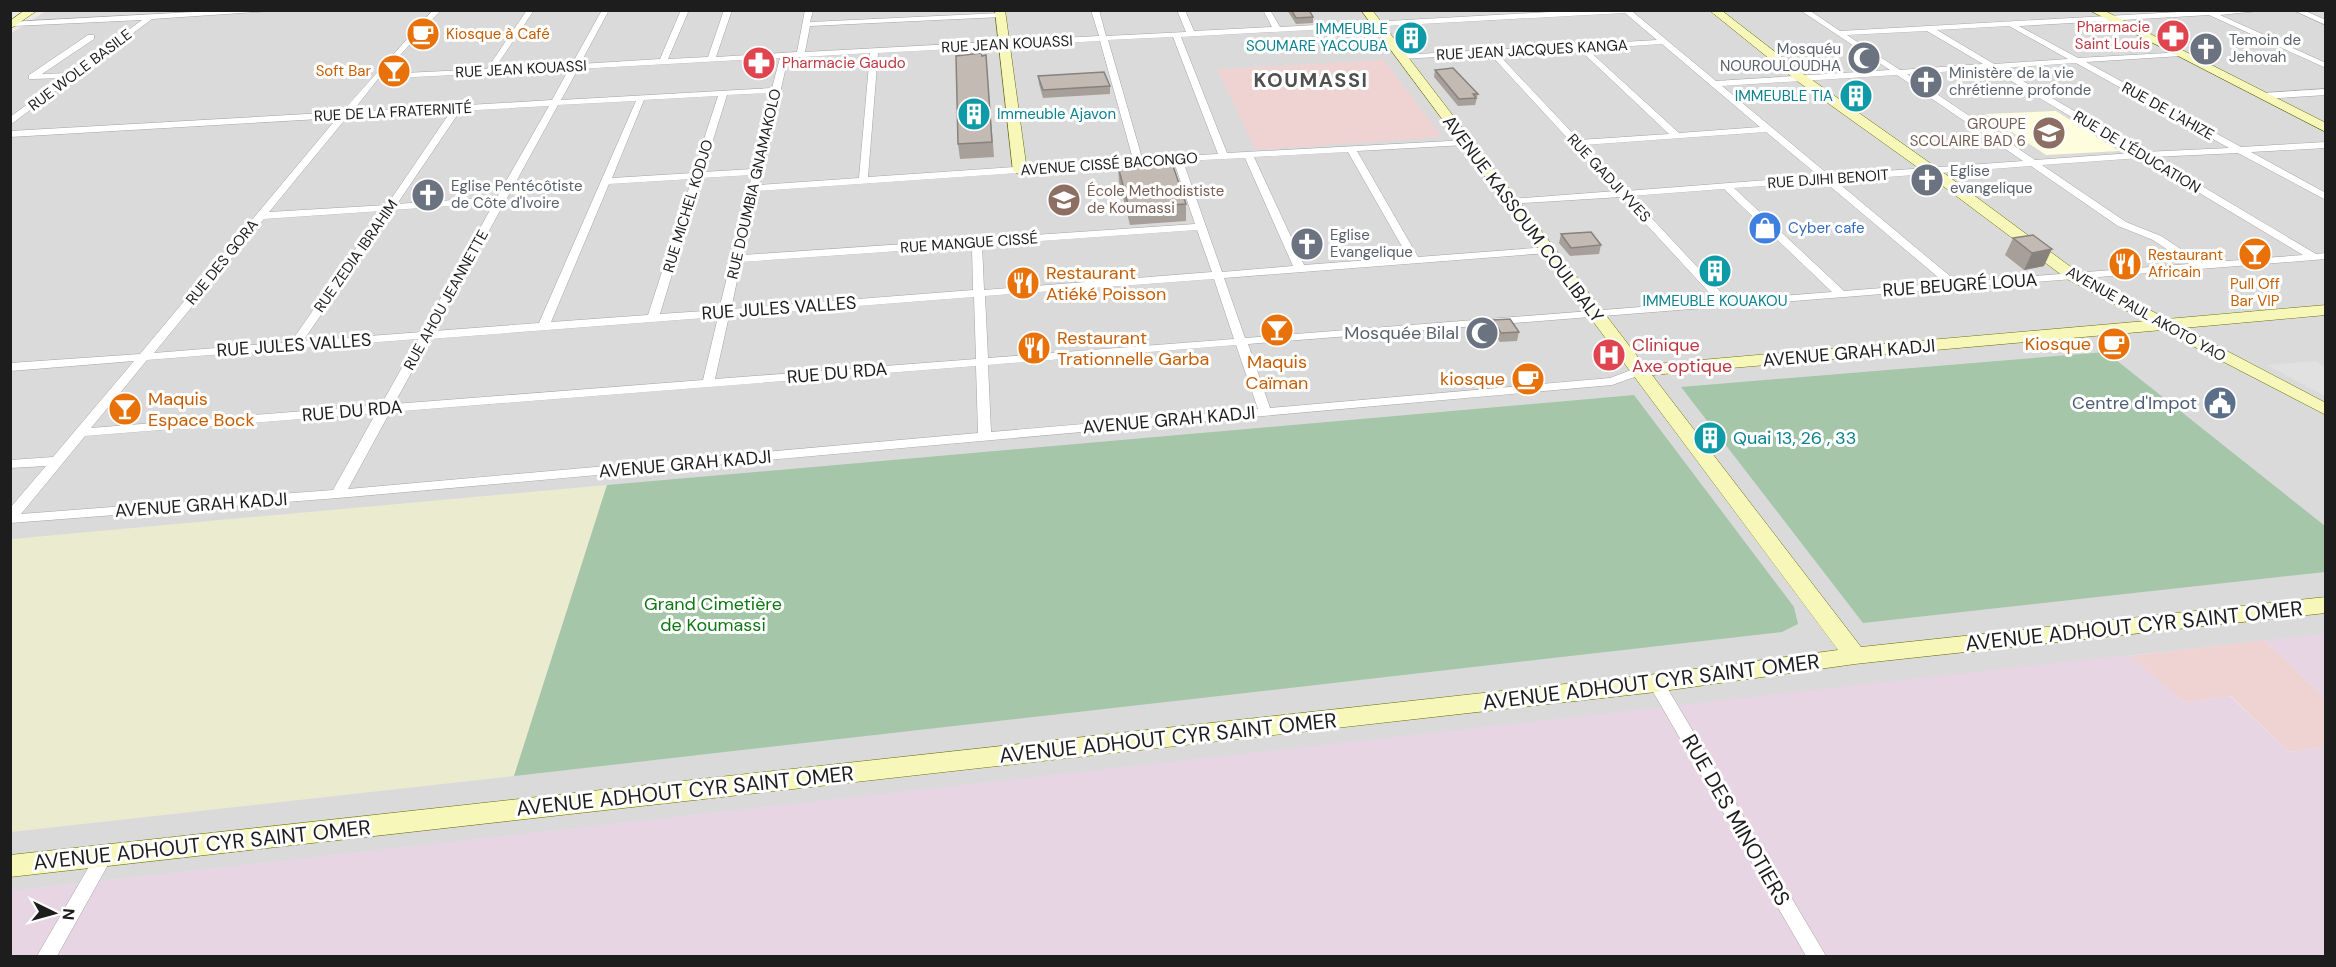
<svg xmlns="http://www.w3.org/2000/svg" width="2336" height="967" viewBox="0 0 2336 967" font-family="'DM Sans',sans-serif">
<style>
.residential{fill:#dbdada}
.commercial{fill:#efd3d3}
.industrial{fill:#e7d5e4}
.education{fill:#fefddd}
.farmland{fill:#ebeccf}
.cemetery{fill:#a5c6a9}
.parking{fill:#e1e1e1}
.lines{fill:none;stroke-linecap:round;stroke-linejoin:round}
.street-casing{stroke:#a4a4a4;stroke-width:1}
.secondary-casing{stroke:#687008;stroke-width:1}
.street{fill:#fff;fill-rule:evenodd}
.secondary{fill:#f6f7b8;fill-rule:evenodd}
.wall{fill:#a7a09a}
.shaded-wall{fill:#88827d}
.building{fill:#c2bab3;stroke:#88827d;stroke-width:1.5}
.labels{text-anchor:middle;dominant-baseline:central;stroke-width:6;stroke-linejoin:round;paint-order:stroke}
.far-health-label{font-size:15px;fill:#be3a42;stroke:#fff;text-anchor:end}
.far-culture-label{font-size:15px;fill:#0d838f;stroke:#fff;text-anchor:end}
.far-food-label{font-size:15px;fill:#c56008;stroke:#fff;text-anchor:start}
.far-worship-label{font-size:15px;fill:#5b616d;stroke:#fff;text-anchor:start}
.far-street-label{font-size:15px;fill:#1d1d1d;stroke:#fff}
.far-education-label{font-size:15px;fill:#785e54;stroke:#fff;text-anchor:end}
.far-shop-label{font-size:15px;fill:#366cbe;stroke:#fff;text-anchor:start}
.street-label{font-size:18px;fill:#1d1d1d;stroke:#fff}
.food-label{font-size:18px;fill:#c56008;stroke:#fff;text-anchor:start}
.worship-label{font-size:18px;fill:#5b616d;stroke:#fff;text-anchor:end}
.health-label{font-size:18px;fill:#be3a42;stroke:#fff;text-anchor:start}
.service-label{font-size:18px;fill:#4e5e75;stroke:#fff;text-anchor:end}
.culture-label{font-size:18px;fill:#0d838f;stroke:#fff;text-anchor:start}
.park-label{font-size:18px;fill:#0f7714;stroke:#fff}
.far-district-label{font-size:20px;font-weight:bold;letter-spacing:1.5px;fill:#505050;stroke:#fff}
.near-street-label{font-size:21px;fill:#1d1d1d;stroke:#fff}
</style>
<rect width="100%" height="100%" fill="#eeeae3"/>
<!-- residential -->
<path class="residential" d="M46,11H2325V634L11,891L10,34Z"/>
<!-- commercial -->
<path class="commercial" d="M1384,60L1442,137L1255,150L1217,69Z
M2264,640L2325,698V747L2289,752L2231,696L2184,702L2129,656Z"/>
<!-- industrial -->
<path class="industrial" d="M2325,634H2326L2325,698L2264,640Z
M2129,655L2184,702L2230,696L2289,752L2325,747V956H11L10,891Z"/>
<!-- education -->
<path class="education" d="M2056,111L2119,151L2046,155L1985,114Z"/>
<!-- farmland -->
<path class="farmland" d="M607,485L514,776L11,832L10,541L12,539Z"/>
<!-- cemetery -->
<path class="cemetery" d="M2106,352L2325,526V572L1863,623L1681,387Z
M1634,395L1794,607L1798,624L1782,632L514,776L607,485Z"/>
<!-- parking -->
<path class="parking" d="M2315,361L2325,367V396L2267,365Z"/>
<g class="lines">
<defs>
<path id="street" d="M230,10H286L152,19L10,125V117L63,78L32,79H29V75L88,35H94V39L42,74L70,73L142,20L14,26H11V22Z
M433,10H441L383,74L487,69L527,10H534L495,68L572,64L602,10H609L580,64L660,59L681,10H689L668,59L708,57L724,10H732L716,57L797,52L805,10H813L810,22L1001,13L1005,15L1001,17L810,26L805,52L1099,36L1091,10H1099L1106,36L1186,32L1177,10H1185L1194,31L1272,27L1263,10H1270L1280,27L1585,10H1640L1633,12L1716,81L1890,70L1800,10H1809L1840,31L2214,10H2268L2220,15L2326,63V68L2209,15L2019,26L2078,58L2184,52L2185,54L2181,56L2086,62L2241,147L2326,142V148L2251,152L2326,193V200L2238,153L2153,157L2316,254L2326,253V259L1248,344L1270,408L1610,378L1639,367L1645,371L1643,374L1612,385L338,498L10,523V508L46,466L10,468V460L53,457L134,361L10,371V363L140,354L337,118L10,137V131L342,112ZM1625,13L1657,40L1401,55L1397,57L1401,59L1490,54L1616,191L1511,199L1507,200V204L1621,197L1717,301L1245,338L1224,278L1548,253L1553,250L1548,247L1418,257L1357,151L1465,145L1470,142L1468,140L1227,153L1181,37ZM2009,26L2068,59L1994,64L1937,30ZM1927,31L1983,64L1900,70L1847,35ZM1173,37L1218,154L1142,158L1108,40ZM1100,41L1133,159L868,177L878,53ZM1662,44L1760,127L1679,133L1587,49ZM1579,49L1669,134L1579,140L1498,54ZM870,53L859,178L759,185L788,58ZM780,58L772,88L561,100L578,69ZM2076,63L2229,148L2144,152L2001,68ZM569,69L552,100L352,112L378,79ZM1991,69L2132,153L2035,160L1907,74ZM1897,75L2023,161L1829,175L1722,86ZM771,93L753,169L703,172L727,95ZM718,96L693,173L612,178L644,100ZM636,101L539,323L434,331L558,105ZM549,106L497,197L397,204L460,111ZM451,111L387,205L269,212L347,117ZM1766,132L1819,176L1626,191L1584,145ZM1348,152L1408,257L1304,265L1254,157ZM1245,158L1293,266L1222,272L1183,161ZM2141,158L2303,255L2202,263L2161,236L2126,222L2042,165ZM1174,162L1195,224L743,255L758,191ZM2031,166L2118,226L2153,240L2189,264L1957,282L1836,181ZM752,175L719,310L660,314L701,178ZM692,179L648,315L551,322L609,184ZM1825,182L1945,283L1844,291L1734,188ZM1724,189L1832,292L1728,300L1631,196ZM494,203L422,332L303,341L393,210ZM382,211L291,342L154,353L264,219ZM1197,230L1212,272L984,290L982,245ZM972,246L973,290L731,309L741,262ZM1214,279L1234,339L988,358L985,296ZM974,297L976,359L715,379L729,316ZM718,317L703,380L394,404L430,339ZM418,339L381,405L91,428L147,360ZM1236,345L1258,409L991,432L988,365ZM976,366L978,433L348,489L390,412ZM376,413L333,490L21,514L85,436Z
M2293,10H2303L2326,20V25Z
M2326,89V95L2263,99L2259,96L2263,93Z
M1656,677L1662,679L1826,956H1806L1648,683L1650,679Z
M104,848L110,851L113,856L57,956H37L98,851Z"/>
<path id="secondary" d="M25,10H38L10,29V21Z
M995,10H1005L1027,171L1020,175L1013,171Z
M1361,10H1372L1644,365L2146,321L2067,279L1927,174L1797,81L1709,10H1721L1805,75L1937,168L2079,273L2167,319L2326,305V315L2183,328L2326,403V415L2162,330L1652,375L1861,647L2326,597V613L1855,664L1656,692L10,877V855L1656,674L1838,650Z
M2089,10H2103L2326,123V132Z"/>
</defs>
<!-- street casing -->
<use href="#street" class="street-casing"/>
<!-- secondary casing -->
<use href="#secondary" class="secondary-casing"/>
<!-- street -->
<use href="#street" class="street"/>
<!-- secondary -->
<use href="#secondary" class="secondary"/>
</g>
<!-- wall -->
<path class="wall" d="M1287,10H1309L1313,17V23L1296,24Z
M986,55L994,157L960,159L958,144L982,56Z
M1435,70L1478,94L1475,105L1458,106L1434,77Z
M1038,76L1110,86V94L1043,98L1039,84Z
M1118,166L1186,204V221L1130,225L1119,182Z
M1561,234L1601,245L1599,254L1570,256L1559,243Z
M2033,235L2044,266L2024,270L2005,255L2013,238Z
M1493,320L1519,332L1517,341L1500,342L1491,329Z"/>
<!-- shaded-wall -->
<path class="shaded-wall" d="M2052,249L2044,266L2024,270L2032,253Z"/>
<!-- building -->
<path class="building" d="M1291,10H1309L1313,17L1296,18Z
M981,53L982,56L986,55L992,142L958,144L956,56Z
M1453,68L1478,94H1473L1476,98L1459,99L1435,70Z
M1104,72L1110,86L1043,90L1038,76Z
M1172,163L1186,204L1129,208L1118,166Z
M1591,232L1601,245L1571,248L1561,234Z
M2033,235L2052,249L2032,253L2013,238Z
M1510,319L1519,332L1501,333L1493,320Z"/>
<!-- icons -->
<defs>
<symbol id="cafe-disc" viewBox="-11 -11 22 22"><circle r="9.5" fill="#e8710a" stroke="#fff"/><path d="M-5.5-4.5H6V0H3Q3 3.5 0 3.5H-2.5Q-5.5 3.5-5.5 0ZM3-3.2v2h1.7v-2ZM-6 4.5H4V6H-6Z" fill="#fff"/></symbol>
<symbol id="pharmacy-disc" viewBox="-11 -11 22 22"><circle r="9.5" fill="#e0444e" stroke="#fff"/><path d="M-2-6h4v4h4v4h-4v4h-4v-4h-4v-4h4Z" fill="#fff"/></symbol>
<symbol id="building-disc" viewBox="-11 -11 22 22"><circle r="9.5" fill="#0f9aa8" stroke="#fff"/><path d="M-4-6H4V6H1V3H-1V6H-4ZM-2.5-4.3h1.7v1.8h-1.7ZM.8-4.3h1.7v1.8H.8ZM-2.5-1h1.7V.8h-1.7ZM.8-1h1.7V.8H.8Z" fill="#fff"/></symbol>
<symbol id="church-disc" viewBox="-11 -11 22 22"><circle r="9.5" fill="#6b7280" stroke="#fff"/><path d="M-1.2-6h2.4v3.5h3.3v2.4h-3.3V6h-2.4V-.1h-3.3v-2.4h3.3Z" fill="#fff"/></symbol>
<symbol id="mosque-disc" viewBox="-11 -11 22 22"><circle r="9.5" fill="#6b7280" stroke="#fff"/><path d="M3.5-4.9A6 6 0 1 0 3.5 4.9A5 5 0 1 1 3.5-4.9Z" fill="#fff"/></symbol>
<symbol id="bar-disc" viewBox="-11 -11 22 22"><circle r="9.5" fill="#e8710a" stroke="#fff"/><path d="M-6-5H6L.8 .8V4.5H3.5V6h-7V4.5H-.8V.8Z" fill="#fff"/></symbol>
<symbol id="school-disc" viewBox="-11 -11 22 22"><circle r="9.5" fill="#8d6e63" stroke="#fff"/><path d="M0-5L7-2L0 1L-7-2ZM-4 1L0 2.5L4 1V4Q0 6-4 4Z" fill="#fff"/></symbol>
<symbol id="university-disc" viewBox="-11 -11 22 22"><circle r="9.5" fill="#8d6e63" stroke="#fff"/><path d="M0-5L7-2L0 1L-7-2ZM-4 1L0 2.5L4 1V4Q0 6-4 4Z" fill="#fff"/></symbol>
<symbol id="shop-disc" viewBox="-11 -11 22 22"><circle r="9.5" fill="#3f7fe0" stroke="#fff"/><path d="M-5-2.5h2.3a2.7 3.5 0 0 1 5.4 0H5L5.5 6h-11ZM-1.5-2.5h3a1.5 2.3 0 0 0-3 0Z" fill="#fff"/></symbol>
<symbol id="restaurant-disc" viewBox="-11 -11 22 22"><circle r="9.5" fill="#e8710a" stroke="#fff"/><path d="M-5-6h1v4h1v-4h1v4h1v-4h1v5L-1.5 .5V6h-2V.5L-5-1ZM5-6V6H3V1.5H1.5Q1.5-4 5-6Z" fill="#fff"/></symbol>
<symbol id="hospital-disc" viewBox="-11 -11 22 22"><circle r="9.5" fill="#e0444e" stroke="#fff"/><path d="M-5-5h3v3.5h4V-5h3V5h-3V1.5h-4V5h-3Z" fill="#fff"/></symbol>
<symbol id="civic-disc" viewBox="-11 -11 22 22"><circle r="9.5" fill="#5c6f8a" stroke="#fff"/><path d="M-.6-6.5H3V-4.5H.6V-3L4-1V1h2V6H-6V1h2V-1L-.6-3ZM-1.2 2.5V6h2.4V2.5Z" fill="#fff"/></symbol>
</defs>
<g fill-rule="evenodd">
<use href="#cafe-disc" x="404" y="15" width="38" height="38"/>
<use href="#pharmacy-disc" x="2154" y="17" width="38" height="38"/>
<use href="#building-disc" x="1392" y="19" width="38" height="38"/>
<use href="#church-disc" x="2187" y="30" width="38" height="38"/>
<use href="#mosque-disc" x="1845" y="39" width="38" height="38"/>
<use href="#pharmacy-disc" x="740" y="44" width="38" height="38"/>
<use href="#bar-disc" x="375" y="52" width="38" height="38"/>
<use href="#church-disc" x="1907" y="63" width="38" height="38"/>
<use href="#building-disc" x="1837" y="77" width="38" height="38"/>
<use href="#building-disc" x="955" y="95" width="38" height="38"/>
<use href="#school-disc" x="2030" y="114" width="38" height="38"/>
<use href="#church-disc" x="1908" y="161" width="38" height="38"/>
<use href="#church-disc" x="409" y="176" width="38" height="38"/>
<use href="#university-disc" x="1045" y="181" width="38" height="38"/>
<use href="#shop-disc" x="1746" y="209" width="38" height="38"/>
<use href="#church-disc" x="1288" y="225" width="38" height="38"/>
<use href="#bar-disc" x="2236" y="235" width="38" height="38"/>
<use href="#restaurant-disc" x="2106" y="245" width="38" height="38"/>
<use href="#building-disc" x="1696" y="252" width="38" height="38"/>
<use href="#restaurant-disc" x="1004" y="264" width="38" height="38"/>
<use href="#bar-disc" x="1258" y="311" width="38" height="38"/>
<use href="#mosque-disc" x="1463" y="314" width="38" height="38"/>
<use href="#cafe-disc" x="2095" y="325" width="38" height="38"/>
<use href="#restaurant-disc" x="1015" y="329" width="38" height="38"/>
<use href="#hospital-disc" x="1590" y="336" width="38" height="38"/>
<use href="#cafe-disc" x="1509" y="360" width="38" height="38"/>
<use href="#civic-disc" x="2201" y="384" width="38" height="38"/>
<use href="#bar-disc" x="106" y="390" width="38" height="38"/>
<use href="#building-disc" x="1691" y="419" width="38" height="38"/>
</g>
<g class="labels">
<!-- far-health labels -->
<g class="far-health-label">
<text x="2150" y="27">Pharmacie<tspan x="2150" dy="17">Saint Louis</tspan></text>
<text x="782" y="63" text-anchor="start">Pharmacie Gaudo</text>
</g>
<!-- far-culture labels -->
<g class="far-culture-label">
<text x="1388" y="29">IMMEUBLE<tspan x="1388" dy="17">SOUMARE YACOUBA</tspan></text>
<text x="1833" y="96">IMMEUBLE TIA</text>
<text x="997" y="114" text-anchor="start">Immeuble Ajavon</text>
<text x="1715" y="301" text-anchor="middle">IMMEUBLE KOUAKOU</text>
</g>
<!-- far-food labels -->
<g class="far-food-label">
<text x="446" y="34">Kiosque à Café</text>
<text x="371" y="71" text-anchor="end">Soft Bar</text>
<text x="2148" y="255">Restaurant<tspan x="2148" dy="17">Africain</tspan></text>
<text x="2255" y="284" text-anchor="middle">Pull Off<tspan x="2255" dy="17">Bar VIP</tspan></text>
</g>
<!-- far-worship labels -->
<g class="far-worship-label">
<text x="2229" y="40">Temoin de<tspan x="2229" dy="17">Jehovah</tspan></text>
<text x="1841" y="49" text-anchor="end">Mosquéu<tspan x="1841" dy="17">NOUROULOUDHA</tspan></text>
<text x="1949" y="73">Ministère de la vie<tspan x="1949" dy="17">chrétienne profonde</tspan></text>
<text x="1950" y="171">Eglise<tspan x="1950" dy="17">evangelique</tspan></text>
<text x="451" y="186">Eglise Pentécôtiste<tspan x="451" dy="17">de Côte d'Ivoire</tspan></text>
<text x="1330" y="235">Eglise<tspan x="1330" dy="17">Evangelique</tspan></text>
</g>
<!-- far-street labels -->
<g class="far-street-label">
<text transform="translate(1007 44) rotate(-3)">RUE JEAN KOUASSI</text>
<text transform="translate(1532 50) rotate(-3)">RUE JEAN JACQUES KANGA</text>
<text transform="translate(521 69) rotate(-3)">RUE JEAN KOUASSI</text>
<text transform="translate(80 70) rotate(-37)">RUE WOLE BASILE</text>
<text transform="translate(2168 111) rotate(29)">RUE DE L'AHIZE</text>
<text transform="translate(393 112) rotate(-3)">RUE DE LA FRATERNITÉ</text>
<text transform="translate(2137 152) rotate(31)">RUE DE L'ÉDUCATION</text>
<text transform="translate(1109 164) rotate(-4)">AVENUE CISSÉ BACONGO</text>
<text transform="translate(1609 178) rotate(47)">RUE GADJI YVES</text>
<text transform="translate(1828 179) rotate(-4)">RUE DJIHI BENOIT</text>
<text transform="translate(754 184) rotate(-77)">RUE DOUMBIA GNAMAKOLO</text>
<text transform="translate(688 206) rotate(-73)">RUE MICHEL KODJO</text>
<text transform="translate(969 243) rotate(-4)">RUE MANGUE CISSÉ</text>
<text transform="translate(356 256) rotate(-55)">RUE ZEDIA IBRAHIM</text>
<text transform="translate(222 262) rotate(-51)">RUE DES GORA</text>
<text transform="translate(446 300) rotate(-61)">RUE AHOU JEANNETTE</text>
<text transform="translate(2146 314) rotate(29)">AVENUE PAUL AKOTO YAO</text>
</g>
<!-- far-education labels -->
<g class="far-education-label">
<text x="2026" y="124">GROUPE<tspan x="2026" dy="17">SCOLAIRE BAD 6</tspan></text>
<text x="1087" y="191" text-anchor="start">École Methodististe<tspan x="1087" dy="17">de Koumassi</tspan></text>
</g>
<!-- far-shop labels -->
<g class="far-shop-label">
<text x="1788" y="228">Cyber cafe</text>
</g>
<!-- street labels -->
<g class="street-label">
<text transform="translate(1523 219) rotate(53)">AVENUE KASSOUM COULIBALY</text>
<text transform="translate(1960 285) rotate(-4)">RUE BEUGRÉ LOUA</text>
<text transform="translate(779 308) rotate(-4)">RUE JULES VALLES</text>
<text transform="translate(294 345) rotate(-4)">RUE JULES VALLES</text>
<text transform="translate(1849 353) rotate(-5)">AVENUE GRAH KADJI</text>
<text transform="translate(837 373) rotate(-5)">RUE DU RDA</text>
<text transform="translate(352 411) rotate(-5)">RUE DU RDA</text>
<text transform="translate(1169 420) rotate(-5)">AVENUE GRAH KADJI</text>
<text transform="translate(685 464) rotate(-5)">AVENUE GRAH KADJI</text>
<text transform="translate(201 505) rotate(-4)">AVENUE GRAH KADJI</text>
</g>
<!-- food labels -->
<g class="food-label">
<text x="1046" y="273">Restaurant<tspan x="1046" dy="21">Atiéké Poisson</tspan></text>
<text x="1057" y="338">Restaurant<tspan x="1057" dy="21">Trationnelle Garba</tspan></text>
<text x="2091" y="344" text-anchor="end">Kiosque</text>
<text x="1277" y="362" text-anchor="middle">Maquis<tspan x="1277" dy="21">Caïman</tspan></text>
<text x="1505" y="379" text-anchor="end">kiosque</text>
<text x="148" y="399">Maquis<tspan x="148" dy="21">Espace Bock</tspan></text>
</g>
<!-- worship labels -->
<g class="worship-label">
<text x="1459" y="333">Mosquée Bilal</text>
</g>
<!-- health labels -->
<g class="health-label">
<text x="1632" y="345">Clinique<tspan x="1632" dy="21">Axe optique</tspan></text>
</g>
<!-- service labels -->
<g class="service-label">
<text x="2197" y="403">Centre d'Impot</text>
</g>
<!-- culture labels -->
<g class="culture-label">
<text x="1733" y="438">Quai 13, 26 , 33</text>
</g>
<!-- park labels -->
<g class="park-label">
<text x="713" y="604">Grand Cimetière<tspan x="713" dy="21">de Koumassi</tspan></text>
</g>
<!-- far-district labels -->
<g class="far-district-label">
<text x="1311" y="80">KOUMASSI</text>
</g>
<!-- near-street labels -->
<g class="near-street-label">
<text transform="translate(2134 626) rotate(-6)">AVENUE ADHOUT CYR SAINT OMER</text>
<text transform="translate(1651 682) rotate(-7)">AVENUE ADHOUT CYR SAINT OMER</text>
<text transform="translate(1168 738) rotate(-6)">AVENUE ADHOUT CYR SAINT OMER</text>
<text transform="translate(685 791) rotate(-6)">AVENUE ADHOUT CYR SAINT OMER</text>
<text transform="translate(1736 820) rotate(60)">RUE DES MINOTIERS</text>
<text transform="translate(202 845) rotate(-6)">AVENUE ADHOUT CYR SAINT OMER</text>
</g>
</g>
<!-- border -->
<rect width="2336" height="967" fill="none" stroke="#1d1d1d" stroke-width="24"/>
<!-- north arrow -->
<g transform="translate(54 913) rotate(95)" stroke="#ffffff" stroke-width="4.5" paint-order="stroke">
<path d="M0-4.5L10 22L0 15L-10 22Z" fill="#1d1d1d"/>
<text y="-9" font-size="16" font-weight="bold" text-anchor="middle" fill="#1d1d1d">N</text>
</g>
</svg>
